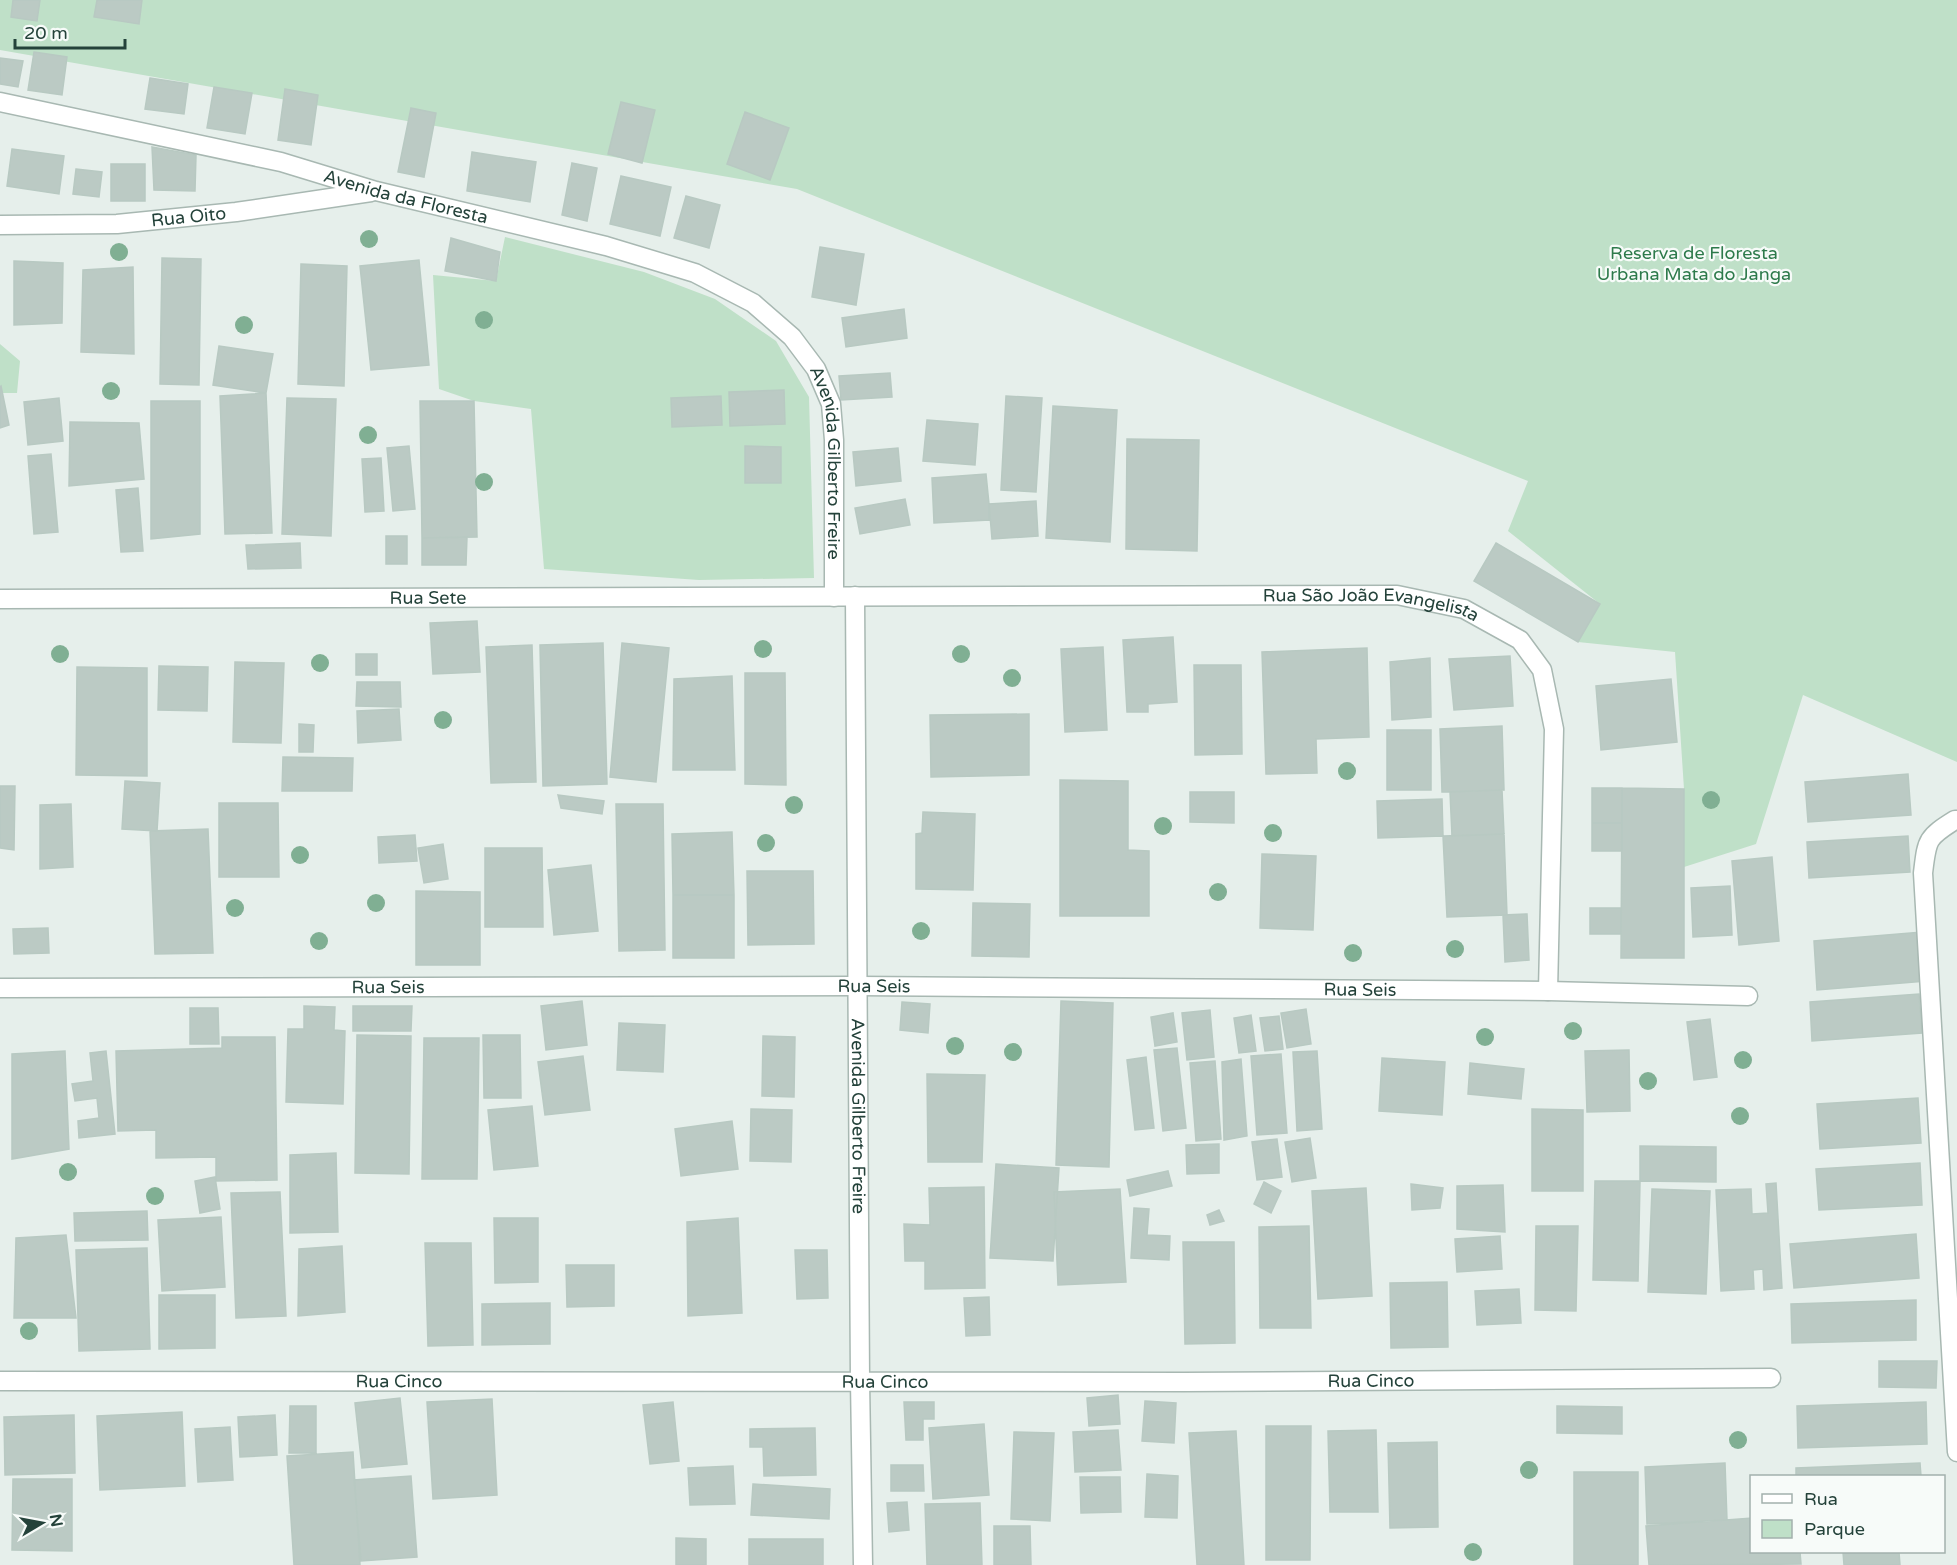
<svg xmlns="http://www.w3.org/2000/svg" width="1957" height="1565" viewBox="0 0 1957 1565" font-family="'Varela Round',sans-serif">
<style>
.green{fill:#bfe0c8}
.building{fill:#bbcac4;stroke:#b8c9c2;stroke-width:1.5}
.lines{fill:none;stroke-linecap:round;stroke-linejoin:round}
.minor-casing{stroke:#a8b8b2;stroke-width:21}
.minor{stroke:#fff;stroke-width:18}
.tree{fill:#80af93}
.labels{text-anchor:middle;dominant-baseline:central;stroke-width:4.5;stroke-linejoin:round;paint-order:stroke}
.street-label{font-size:18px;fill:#24423a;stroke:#f7fbf9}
.park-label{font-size:18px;fill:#2d7a4b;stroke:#f7fbf9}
</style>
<rect width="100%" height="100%" fill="#e6efeb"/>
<!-- green -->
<path class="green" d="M0,0H1957V762L1803,695L1756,844L1684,867V789L1675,652L1578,642L1600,604L1508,531L1528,481L797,189L0,50Z
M505,237L644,272L715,299L776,341L809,397L814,578L699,580L544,569L531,409L474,401L439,389L433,275L496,281Z
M0,344L20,361L17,393H0Z"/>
<!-- building -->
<path class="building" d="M13,0H40L37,21L11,17Z
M97,0H142L139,24L94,17Z
M34,52L67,57L62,95L28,90Z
M0,58L23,61L18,87L0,84Z
M150,78L188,84L184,114L145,109Z
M214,87L252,93L245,134L207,128Z
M285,89L318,95L311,145L278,140Z
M621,102L655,110L642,163L608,154Z
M411,108L436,113L424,177L398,172Z
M745,112L789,128L770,180L727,164Z
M152,147L196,155L195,191L154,190Z
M12,149L64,156L59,194L7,186Z
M472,152L536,162L530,202L467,191Z
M572,163L597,168L587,221L562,215Z
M111,164H145V201H111Z
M76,169L102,172L99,197L73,194Z
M621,176L671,187L660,236L610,224Z
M686,196L720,205L709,248L674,238Z
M451,238L500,252L496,281L445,271Z
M820,247L864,254L856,305L812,297Z
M162,258L201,259L199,385L160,384Z
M419,260L429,365L371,370L360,266Z
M14,261L63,263L62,323L14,325Z
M301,264L347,266L344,386L298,384Z
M133,267L134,354L81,352L83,270Z
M904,309L907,338L846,347L842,318Z
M219,346L273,354L266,393L213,385Z
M890,373L892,397L841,400L839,376Z
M1,386L9,425L0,428V387Z
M784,390L785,424L730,426L729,392Z
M266,393L272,533L225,534L220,396Z
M721,396L722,425L672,427L671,398Z
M1006,396L1042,398L1036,492L1001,490Z
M59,398L63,441L28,445L24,402Z
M287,398L336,399L331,536L282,534Z
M151,401H200V534L151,539Z
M420,401H474L477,537L422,538Z
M1053,406L1117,410L1110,542L1046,538Z
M927,420L978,424L975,465L923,461Z
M70,422L139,423L144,479L69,486Z
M1127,439L1199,440L1197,551L1126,549Z
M409,446L415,509L393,511L387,448Z
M745,446L781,447V483H745Z
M898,448L901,481L856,486L853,452Z
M51,454L58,532L34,534L28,456Z
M381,458L384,511L365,512L362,459Z
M986,474L989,504V520L934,523L932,478Z
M138,488L143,551L121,552L116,490Z
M905,499L910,525L860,534L855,508Z
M1036,501L1038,536L992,539L989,504Z
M386,536H407V564H386Z
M467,537L466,565H422V538Z
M300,543L301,568L248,569L246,545Z
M1496,543L1600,604L1578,642L1474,581Z
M477,621L480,672L433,674L430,623Z
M1173,637L1177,702L1148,704V712H1127L1123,640Z
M603,643L607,784L543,786L540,645Z
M622,643L669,648L656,782L610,777Z
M532,645L536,782L491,783L486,647Z
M1103,647L1107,730L1065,732L1061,649Z
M1367,648L1369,737L1316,739L1317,773L1266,774L1262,652Z
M356,654H377V675H356Z
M1510,656L1513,706L1454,710L1449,659Z
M1430,658L1431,717L1392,720L1390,662Z
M235,662L284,663L281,743L233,742Z
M1194,665H1241L1242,754L1195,755Z
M159,666L208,667L207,711L158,710Z
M77,667L147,668V776L76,775Z
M745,673H785L786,785L745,784Z
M732,676L735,770H673L674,679Z
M1671,679L1677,742L1601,750L1596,686Z
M357,682H400L401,707L356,706Z
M399,709L401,740L358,743L357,711Z
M1029,714V775L931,777L930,715Z
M299,724L314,725L313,752H299Z
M1502,726L1504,790L1442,792L1440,729Z
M1387,730H1431V790H1387Z
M283,757L353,758L352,791H282Z
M1908,774L1911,815L1808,822L1805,782Z
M1060,780L1128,781V850L1149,851V916H1060Z
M125,781L160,783L157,831L122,829Z
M0,786H15L14,850L0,848Z
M1592,788H1622V823H1592Z
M1622,788L1684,789V958H1621Z
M1502,790L1504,834L1452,836L1450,792Z
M1190,792H1234V823L1190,822Z
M558,795L604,801L602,814L561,808Z
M1442,799L1443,836L1378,838L1377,801Z
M219,803H278L279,877H219Z
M71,804L73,867L40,869V805Z
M616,804H663L665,950L619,951Z
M923,812L975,814L973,890L916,889V834L922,833Z
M1592,823H1622V851H1592Z
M208,829L213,953L155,954L150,831Z
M732,832L734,895H673L672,834Z
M1504,834L1507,915L1447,917L1443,836Z
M415,835L417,861L379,863L378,837Z
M1908,836L1910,872L1809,878L1807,842Z
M443,844L448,879L424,883L418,848Z
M485,848H542L543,927H485Z
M1262,854L1316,856L1313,930L1260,928Z
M1772,857L1779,941L1739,945L1732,861Z
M591,865L598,931L554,935L548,870Z
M747,871H813L814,944L748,945Z
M1730,886L1732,935L1693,937L1691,888Z
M416,891L480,892V965H416Z
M673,895H734V958H673Z
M973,903L1030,904L1029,957L972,956Z
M1590,908H1621V934H1590Z
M1527,914L1529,960L1505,962L1503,915Z
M48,928L49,953L14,954L13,929Z
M1922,932L1926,981L1817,990L1814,941Z
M1919,994L1922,1033L1812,1041L1810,1002Z
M582,1001L587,1045L546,1050L541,1006Z
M1061,1001L1113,1003L1109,1167L1056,1165Z
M902,1002L930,1004L928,1033L900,1030Z
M304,1006L335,1007L334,1030L345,1031L343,1104L286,1102L288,1029H304Z
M353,1006H412L411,1031H353Z
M190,1008H218L219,1044H190Z
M1306,1009L1311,1044L1287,1048L1281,1013Z
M1210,1010L1214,1057L1187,1060L1182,1013Z
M1173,1013L1177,1042L1155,1046L1151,1017Z
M1251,1015L1256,1051L1239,1053L1234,1018Z
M1279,1016L1283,1049L1265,1051L1260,1018Z
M1710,1019L1717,1077L1694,1080L1687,1022Z
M619,1023L665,1025L663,1072L617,1070Z
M357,1035L411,1036L409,1174L355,1173Z
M483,1035H520L521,1098H484Z
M763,1036L795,1037L794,1097L762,1096Z
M222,1037H275L277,1180L216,1181V1157L156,1158V1130L118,1131L116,1051L222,1048Z
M424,1038H479L477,1179H422Z
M1177,1048L1186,1128L1163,1131L1154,1050Z
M1629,1050L1630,1111L1587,1112L1585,1051Z
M65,1051L69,1149L12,1159V1054Z
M106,1051L115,1134L79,1138L78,1121L99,1118L97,1098L75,1101L72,1084L93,1081L90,1053Z
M1317,1051L1322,1129L1297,1131L1293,1052Z
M1281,1054L1287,1133L1257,1135L1251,1056Z
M583,1056L590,1110L545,1115L538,1062Z
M1146,1057L1154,1128L1135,1130L1127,1060Z
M1382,1058L1445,1062L1442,1115L1379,1111Z
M1241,1059L1247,1136L1224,1140L1222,1062Z
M1215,1061L1221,1139L1196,1141L1190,1063Z
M1470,1063L1524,1069L1521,1099L1468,1094Z
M927,1074L985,1075L982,1162H928Z
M1918,1098L1921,1143L1820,1149L1817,1104Z
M532,1106L538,1166L494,1170L488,1110Z
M751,1109L792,1110L791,1162L750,1161Z
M1532,1109L1583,1110V1191H1532Z
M732,1121L738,1169L681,1176L675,1129Z
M1310,1138L1316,1178L1292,1182L1285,1142Z
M1277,1139L1282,1177L1257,1180L1252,1142Z
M1219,1144V1173L1187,1174L1186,1145Z
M1640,1146L1716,1147V1182L1640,1181Z
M336,1153L338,1232L290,1233V1155Z
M1920,1163L1922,1205L1819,1210L1816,1169Z
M996,1164L1059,1168L1053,1261L990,1258Z
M1168,1171L1172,1186L1130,1196L1127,1180Z
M215,1177L220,1209L200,1213L195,1181Z
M1595,1181H1640L1638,1281L1593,1280Z
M1264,1182L1281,1191L1271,1213L1254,1204Z
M1776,1183L1782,1288L1764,1290L1763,1269L1753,1270L1754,1289L1721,1291L1716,1190L1751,1189L1752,1214L1768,1213L1766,1184Z
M1411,1184L1443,1188L1440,1208L1412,1210Z
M1503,1185L1505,1232L1457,1229V1186Z
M984,1187L985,1288L925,1289V1261H905L904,1224L930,1225L929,1188Z
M1366,1188L1372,1296L1318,1299L1312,1191Z
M1120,1189L1126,1282L1058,1285L1054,1192Z
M1652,1189L1710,1191L1706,1294L1648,1292Z
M280,1192L286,1316L236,1318L231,1193Z
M1134,1208L1149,1209L1147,1235L1170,1236L1169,1260L1131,1258Z
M1219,1210L1224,1221L1210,1225L1207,1215Z
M147,1211L148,1240L75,1241L74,1213Z
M221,1217L225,1287L162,1291L158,1220Z
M494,1218H538V1282L495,1283Z
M738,1218L742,1313L688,1316L687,1222Z
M1309,1226L1311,1328H1260L1259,1227Z
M1536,1226H1578L1576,1311L1535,1310Z
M1916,1234L1919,1278L1794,1288L1790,1244Z
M66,1235L76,1318H14L16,1238Z
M1500,1236L1502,1269L1457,1272L1455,1239Z
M1183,1242H1234L1235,1343L1185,1344Z
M425,1243H471L473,1345L428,1346Z
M342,1246L345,1312L298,1316L299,1249Z
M147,1248L150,1349L79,1351L76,1250Z
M795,1250H827L828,1298L797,1299Z
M566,1265H614V1306L567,1307Z
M1447,1282L1448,1347L1391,1348L1390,1283Z
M1519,1289L1521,1323L1477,1325L1475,1291Z
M159,1295H215V1348L159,1349Z
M989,1297L990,1335L966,1336L964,1298Z
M1916,1300V1340L1792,1343L1791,1304Z
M550,1303V1344L482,1345V1304Z
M1879,1361H1937L1936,1388L1879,1387Z
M1118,1395L1120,1424L1089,1426L1087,1398Z
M400,1398L407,1464L362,1468L355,1403Z
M492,1399L497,1495L433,1499L427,1402Z
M1145,1401L1176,1403L1174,1443L1142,1441Z
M673,1402L679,1461L650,1464L643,1405Z
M904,1402H934V1419H923V1440H906Z
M1926,1402L1927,1444L1798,1448L1797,1406Z
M290,1406H316V1453H289Z
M1557,1406L1622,1407V1434L1557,1433Z
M182,1412L185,1486L100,1490L97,1416Z
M74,1415L75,1473L5,1475L4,1417Z
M275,1415L277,1455L240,1457L238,1417Z
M984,1424L989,1495L933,1499L929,1428Z
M1266,1426H1311L1310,1560H1266Z
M230,1427L233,1480L198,1482L195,1429Z
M815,1428L816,1475L764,1476L763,1447H750V1429Z
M1118,1430L1121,1470L1075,1472L1073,1432Z
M1376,1430L1378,1512H1330L1328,1431Z
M1236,1431L1244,1565H1197L1189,1433Z
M1014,1432L1054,1433L1050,1521L1011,1519Z
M1437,1442L1438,1527L1390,1528L1388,1443Z
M353,1452L360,1565H294L287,1456Z
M1725,1463L1727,1520L1647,1524L1645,1467Z
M1920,1463L1921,1476H1796V1468Z
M891,1465H923L924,1491H891Z
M733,1466L735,1504L690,1505L688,1468Z
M1574,1472H1638V1565H1574Z
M1147,1474L1178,1476L1177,1518L1145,1517Z
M411,1476L417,1557L361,1561L354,1480Z
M1080,1477H1120L1121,1512L1081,1513Z
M13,1479H72V1551L12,1550Z
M753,1484L830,1489L829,1519L751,1515Z
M907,1502L909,1530L889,1532L887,1503Z
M980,1503L982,1565H927L925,1504Z
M1752,1518V1552H1800L1801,1564L1649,1565L1646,1526Z
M994,1526H1030L1031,1565H994Z
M676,1538L706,1539V1565H676Z
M749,1539H823V1565H749Z
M1843,1552H1899L1900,1565H1844Z"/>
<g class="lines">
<defs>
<g id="minor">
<path id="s1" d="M0,102L281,162L376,191L606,246L695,273L753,303L792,337L816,369L831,404L834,440V597"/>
<path id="s2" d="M0,225L117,224L236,212L371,192"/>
<path id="s3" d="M855,596L860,1381L863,1565"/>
<path id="s4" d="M0,599L1397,595L1464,609L1520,640L1542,670L1554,729L1548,991"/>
<path d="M1957,820H1955C1926,838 1927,840 1923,873L1957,1452"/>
<path id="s5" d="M0,988L859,986L1548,991L1748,996"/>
<path id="s6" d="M0,1381L1184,1382L1771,1378"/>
</g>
</defs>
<!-- minor casing -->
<use href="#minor" class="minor-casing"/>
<!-- minor -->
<use href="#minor" class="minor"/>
</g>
<!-- trees -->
<g class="tree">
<circle cx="369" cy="239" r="9"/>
<circle cx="119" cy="252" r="9"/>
<circle cx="484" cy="320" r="9"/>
<circle cx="244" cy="325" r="9"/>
<circle cx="111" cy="391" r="9"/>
<circle cx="368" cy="435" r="9"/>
<circle cx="484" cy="482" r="9"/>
<circle cx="763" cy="649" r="9"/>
<circle cx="60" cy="654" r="9"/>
<circle cx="961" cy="654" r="9"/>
<circle cx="320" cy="663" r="9"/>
<circle cx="1012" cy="678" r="9"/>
<circle cx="443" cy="720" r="9"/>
<circle cx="1347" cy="771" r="9"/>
<circle cx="1711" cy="800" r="9"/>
<circle cx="794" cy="805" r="9"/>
<circle cx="1163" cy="826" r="9"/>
<circle cx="1273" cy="833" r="9"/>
<circle cx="766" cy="843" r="9"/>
<circle cx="300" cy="855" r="9"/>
<circle cx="1218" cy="892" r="9"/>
<circle cx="376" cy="903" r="9"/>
<circle cx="235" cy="908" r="9"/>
<circle cx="921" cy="931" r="9"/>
<circle cx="319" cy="941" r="9"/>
<circle cx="1455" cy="949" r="9"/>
<circle cx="1353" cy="953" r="9"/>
<circle cx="1573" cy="1031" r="9"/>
<circle cx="1485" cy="1037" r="9"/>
<circle cx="955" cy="1046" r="9"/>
<circle cx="1013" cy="1052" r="9"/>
<circle cx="1743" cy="1060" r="9"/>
<circle cx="1648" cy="1081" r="9"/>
<circle cx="1740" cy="1116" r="9"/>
<circle cx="68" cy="1172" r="9"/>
<circle cx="155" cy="1196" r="9"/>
<circle cx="29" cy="1331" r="9"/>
<circle cx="1738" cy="1440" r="9"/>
<circle cx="1529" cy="1470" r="9"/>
<circle cx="1473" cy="1552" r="9"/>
</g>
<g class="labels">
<!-- street labels -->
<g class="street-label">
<text stroke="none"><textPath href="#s1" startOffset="417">Avenida da Floresta</textPath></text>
<text stroke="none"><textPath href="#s2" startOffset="189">Rua Oito</textPath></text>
<text stroke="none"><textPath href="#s1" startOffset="969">Avenida Gilberto Freire</textPath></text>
<text stroke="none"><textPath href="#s4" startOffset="428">Rua Sete</textPath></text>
<text stroke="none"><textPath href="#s4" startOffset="1372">Rua São João Evangelista</textPath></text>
<text stroke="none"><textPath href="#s5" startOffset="388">Rua Seis</textPath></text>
<text stroke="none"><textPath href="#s5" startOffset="874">Rua Seis</textPath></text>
<text stroke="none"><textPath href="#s5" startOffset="1360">Rua Seis</textPath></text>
<text stroke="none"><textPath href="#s3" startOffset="520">Avenida Gilberto Freire</textPath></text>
<text stroke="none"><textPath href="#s6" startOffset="399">Rua Cinco</textPath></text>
<text stroke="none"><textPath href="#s6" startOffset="885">Rua Cinco</textPath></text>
<text stroke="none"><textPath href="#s6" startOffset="1371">Rua Cinco</textPath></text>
</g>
<!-- park labels -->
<g class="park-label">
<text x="1694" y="253">Reserva de Floresta<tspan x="1694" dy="21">Urbana Mata do Janga</tspan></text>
</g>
</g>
<!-- legend -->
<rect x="1750" y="1475" width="195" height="78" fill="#f7fbf9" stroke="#a3b1ad" stroke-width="1.5"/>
<rect x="1762" y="1494" width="30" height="9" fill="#ffffff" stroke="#a3b1ad" stroke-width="1.5"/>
<text x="1804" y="1505" font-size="18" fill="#24423a">Rua</text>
<rect x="1762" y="1520" width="30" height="18" fill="#bfe0c8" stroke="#a3b1ad" stroke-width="1.5"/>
<text x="1804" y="1535" font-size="18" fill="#24423a">Parque</text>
<!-- north arrow -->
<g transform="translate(42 1523) rotate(80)" stroke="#f7fbf9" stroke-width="4.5" paint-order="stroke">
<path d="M0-4.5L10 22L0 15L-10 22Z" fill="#24423a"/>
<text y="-9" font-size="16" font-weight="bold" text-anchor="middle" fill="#24423a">N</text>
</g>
<!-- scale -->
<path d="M15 39v9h110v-9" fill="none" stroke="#24423a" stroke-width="3"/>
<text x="24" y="39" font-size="18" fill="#24423a" stroke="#f7fbf9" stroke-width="4.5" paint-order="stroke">20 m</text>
</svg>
